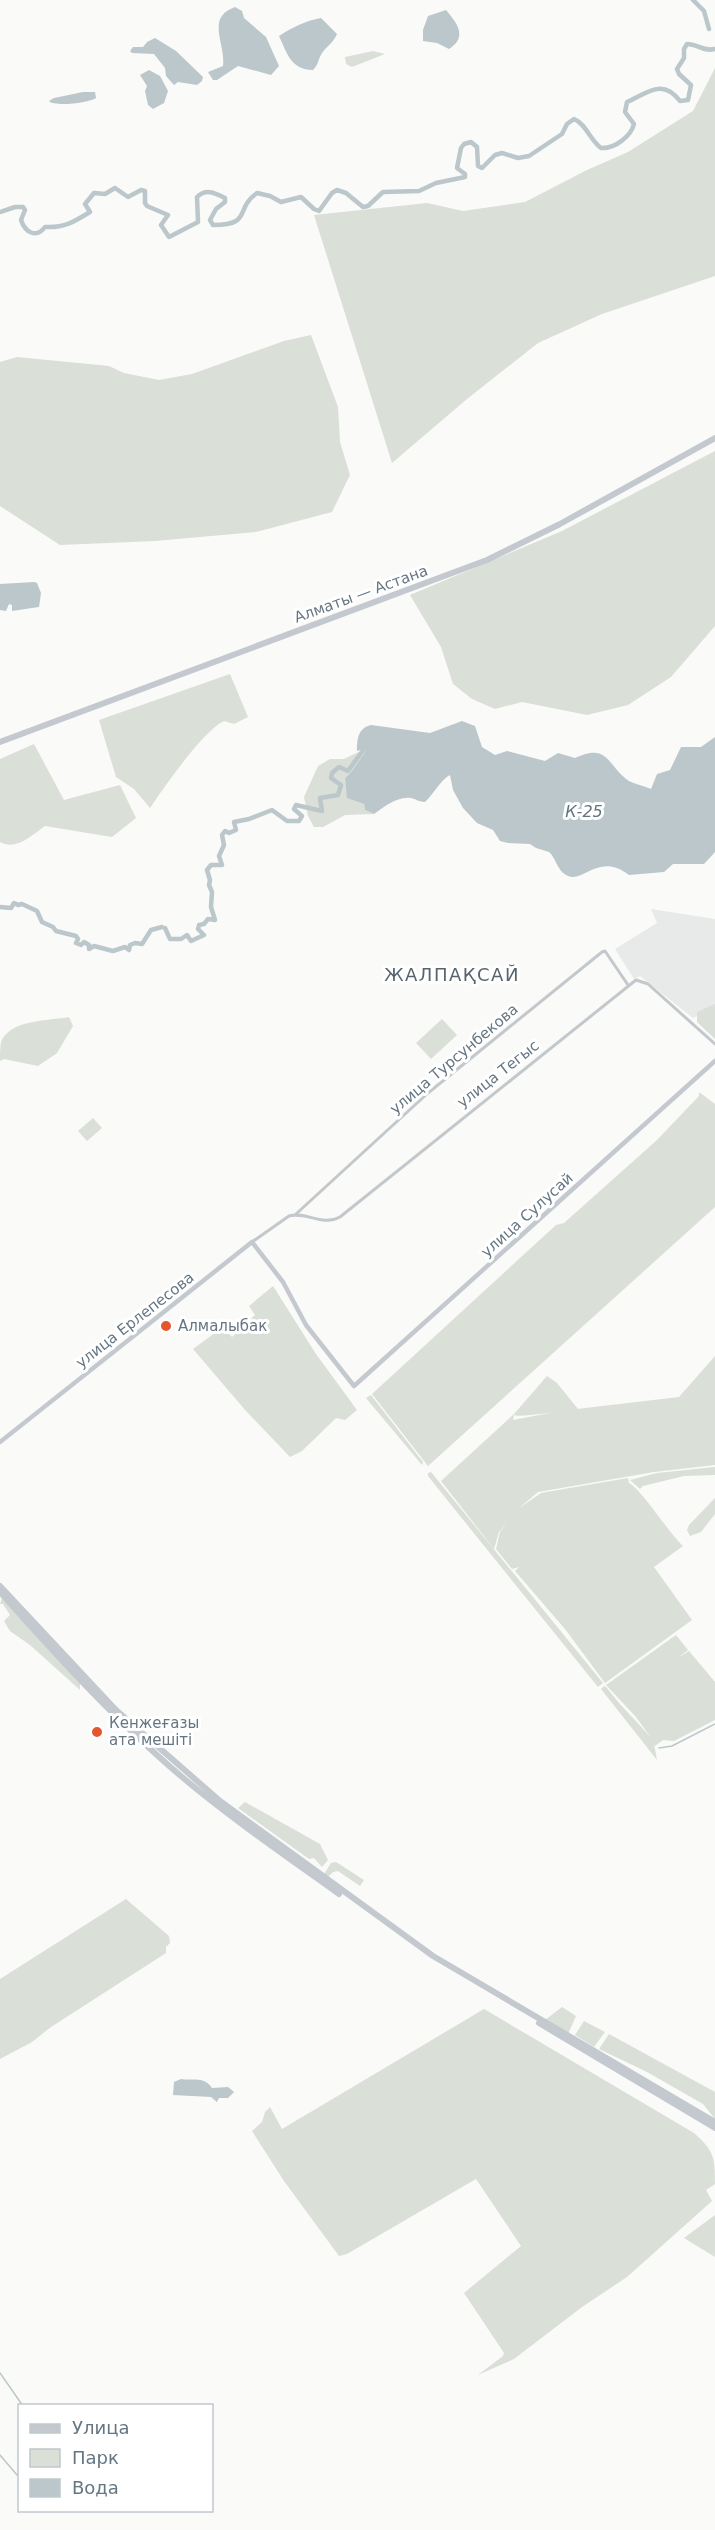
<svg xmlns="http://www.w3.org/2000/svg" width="715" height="2530" viewBox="0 0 715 2530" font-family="'DejaVu Sans',sans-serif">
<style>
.built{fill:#e8e9e9}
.green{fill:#dadfd7}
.water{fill:#bbc7cb}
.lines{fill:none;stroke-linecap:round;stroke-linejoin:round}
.stream{stroke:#bbc7cb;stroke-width:1.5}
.river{stroke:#bbc7cb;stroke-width:4.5}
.minor{stroke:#c3c8cc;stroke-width:3}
.major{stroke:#c3c9ce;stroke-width:4.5}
.highway{stroke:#c3c9ce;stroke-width:6}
.poi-dot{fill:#e4572e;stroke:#fff;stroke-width:2}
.labels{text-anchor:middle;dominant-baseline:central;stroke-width:6;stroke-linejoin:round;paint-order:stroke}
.street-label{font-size:15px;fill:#657683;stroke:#fff}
.poi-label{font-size:15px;fill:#657683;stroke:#fff;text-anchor:start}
.water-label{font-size:16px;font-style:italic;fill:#60757c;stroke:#fff}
.quarter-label{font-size:18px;letter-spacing:1.5px;fill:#57646e;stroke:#fff}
</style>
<rect width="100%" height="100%" fill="#fafaf8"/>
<!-- built -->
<path class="built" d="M651,909L715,919V1007L693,1018L640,976L634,979L615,949L657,923Z"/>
<!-- green -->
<path class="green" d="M373,51L385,54L352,67L346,64L345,57Z
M715,68V276L602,314L538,343L467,399L392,463L314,215L427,203L463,211L525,202L587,170L628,152L693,111Z
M311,335L338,407L340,442L350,475L332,512L256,532L155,541L60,545L0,506V362L17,357L109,366L124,373L159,380L192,374L284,341Z
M715,451V626L671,677L628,705L587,715L522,702L495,709L472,699L453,684L441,647L410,595L562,531Z
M230,674L248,717L234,724L224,721C203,731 165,786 150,808L134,789L116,777L99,720Z
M34,744L64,800L120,785L136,818L112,837L45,826C32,835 16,851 0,842V759Z
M369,747C361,757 356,770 345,778L348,798L364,804L365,810L374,814L345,815L323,827H314L308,816L304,797L318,766L330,759H344Z
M715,1004V1039L697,1022V1012Z
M69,1017L73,1026L57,1053L38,1066L4,1059L0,1061C0,1055 0,1048 1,1042C10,1019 49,1021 69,1017Z
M442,1019L457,1035L431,1059L416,1043Z
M699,1092L715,1104V1207L428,1466L372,1394L556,1225L564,1223L657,1140L699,1096Z
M93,1118L102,1128L87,1141L78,1131Z
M273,1286L316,1354L357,1410L345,1420L336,1418L302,1451L290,1457L246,1411L193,1349L223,1327L232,1337L255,1315L249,1306Z
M715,1356V1465L654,1472L538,1492L518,1509L541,1493L628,1478L629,1483C642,1490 668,1532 683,1546L654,1567L692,1620L605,1683L565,1629L515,1571L519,1567L512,1569L496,1549L500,1532L507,1523L499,1532L494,1549L441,1481L514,1414L547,1376L557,1383L578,1409C565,1410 521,1418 514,1415L513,1420L560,1411L679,1397Z
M371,1395L423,1462L422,1465L366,1398Z
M715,1467V1475L684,1476L643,1486L640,1489L630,1480L657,1473Z
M431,1472L603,1683L598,1687L452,1506L428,1476V1473Z
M715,1498V1514L701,1532L690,1536L687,1530L689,1525Z
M2,1598L80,1683V1690L30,1645L10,1631L4,1621L10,1615L3,1604H0Z
M676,1635L688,1650L678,1658L689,1651L715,1682V1720L674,1741L663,1740L655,1746L654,1744L657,1760L601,1689L604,1686L607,1688C620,1706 637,1721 651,1738L636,1717L606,1685Z
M245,1802L320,1844L328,1860L322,1867L314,1858L309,1859L238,1808Z
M336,1862L364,1880L360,1886L338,1871L333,1872L328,1877L324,1874L331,1863Z
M126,1899L169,1936L170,1943L166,1947V1953L51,2027L32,2042L0,2059V1979Z
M562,2007L576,2016L568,2034L545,2020Z
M484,2009L694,2133C714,2151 715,2157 715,2184L706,2190L712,2201L627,2277L582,2307L514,2359L478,2375L503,2356L504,2353L464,2293L521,2246L476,2179L347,2254L339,2256L284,2181L252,2131L262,2122L265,2112L270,2107L282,2129Z
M584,2021L605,2032L594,2047L575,2035Z
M609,2034L715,2092V2119L703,2104L647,2072L599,2049Z
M715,2215V2257L684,2238Z"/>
<!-- water -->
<path class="water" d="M235,7L242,11L244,18L266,37L279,66L271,75L238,66L217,80H213L208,72L223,66C226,43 205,18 235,7Z
M446,10C457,23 468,37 449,49L437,43L423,41V30L428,16Z
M321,18L337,34C334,42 327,46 322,53C318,59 319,64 313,70C291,70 287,53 279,36C293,27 305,21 321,18Z
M155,38L176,51L203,77L202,81L197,85L178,82L174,85L166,76L165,68L154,54L132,53L130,51L133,47H143L147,42Z
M149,70L160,76L168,91L164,103L153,109L148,105L145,91L147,86L140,75Z
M83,92H95L96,98C89,103 54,107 49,101L54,98Z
M34,582L37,583L41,593L39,607L12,611V605L9,604L6,611L0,610V584Z
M462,721L475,726L482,747L495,755L507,751L545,761L558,753L575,758C609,742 607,766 629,781C634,784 645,786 651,789L657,774L670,770L681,747H701L715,737V852L704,864H673L664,872L629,875C598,851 583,885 566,875C557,870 556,858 549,852L536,848L530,844L508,843L500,841L493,830L477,823L463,808L453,790L450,775C440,780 434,794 425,802C419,802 416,799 411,798C397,796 384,807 374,814L365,810L364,804L347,798L345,778C355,770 360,758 368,748L357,751C357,739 358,728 371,725L430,733Z
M181,2079C193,2081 204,2076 212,2088L228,2087L234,2092L228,2098H219L217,2102L211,2097L173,2095L174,2082Z"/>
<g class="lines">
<!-- stream -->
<path class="stream" d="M659,1748L672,1746L715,1724
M0,2373L23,2406
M0,2455L17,2475L20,2473"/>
<!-- river -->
<path class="river" d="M693,0L704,11L709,29
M0,212L15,207H23L25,210L21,220C25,232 36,239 45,227C64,228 74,222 90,212L85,204L94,193L105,194L115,188L128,197L141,190L145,191V203L147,206L168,215L161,225L169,237L198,222L197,197C206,188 215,193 225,198V202L216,209L210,220L213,225C253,225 234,209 257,193L270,196L281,202L301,197L314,209L319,211L332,193L337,190L346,193L363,207L368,206L383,192L419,191L436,183L465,177V174L457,168L461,148L464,144L471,142L477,147L478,166L482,168L495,155L502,153L518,158L529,156L562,134L567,124L574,119C586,124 590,140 601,148C615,149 631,136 634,124L625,112L627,102C646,94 662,77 680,101L688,100L691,85L679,74L677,69L684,58V49L687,44C698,44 703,52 715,49
M0,907L11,908L14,903L18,905L22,904L37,911L42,922L53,927L56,931L76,936L78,939L76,943L81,945L84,942L89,945V949L94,946L113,951L125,947L129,950L130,945L135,943L142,944L151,930L162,927
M165,928L170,939H181L187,935L191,941L204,935L198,929L199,925L204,924L208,919L215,920L211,907L212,892L209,885L210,880L207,870L211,865H222L219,856L224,845L222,835L225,831L229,833L236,830L234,822L249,819L272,810L287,821H299L302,816L294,809L296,805L322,811L320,798L338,795L341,785L331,778L332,773L339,767L348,771L364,749L375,745"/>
<!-- minor -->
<path class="minor" d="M296,1214L428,1093L602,952L605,951L628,985
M252,1242L289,1216C306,1211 322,1227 340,1217L636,980L648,984L715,1044"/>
<!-- major -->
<path class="major" d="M0,1442L252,1242L283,1282L306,1325L354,1386L715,1061"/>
<!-- highway -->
<path class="highway" d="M0,742L487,560L560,524L715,438
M0,1586L116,1710L220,1801L433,1956L715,2122
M0,1592C58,1657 116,1721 182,1777C232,1819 286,1856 339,1894
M539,2023L715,2128"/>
</g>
<!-- markers -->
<g class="poi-dot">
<circle cx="166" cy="1326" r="6"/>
<circle cx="97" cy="1732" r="6"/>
</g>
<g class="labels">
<!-- street labels -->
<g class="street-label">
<text transform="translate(361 594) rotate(-20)">Алматы — Астана</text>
<text transform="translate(454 1059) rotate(-40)">улица Турсунбекова</text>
<text transform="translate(498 1074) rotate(-38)">улица Тегыс</text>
<text transform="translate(527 1215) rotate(-42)">улица Сулусай</text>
<text transform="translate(135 1320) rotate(-38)">улица Ерлепесова</text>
</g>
<!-- poi labels -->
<g class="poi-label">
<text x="178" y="1326">Алмалыбак</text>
<text x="109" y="1723">Кенжеғазы<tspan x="109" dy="17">ата мешіті</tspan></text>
</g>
<!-- water labels -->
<g class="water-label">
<text x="584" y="811">К-25</text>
</g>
<!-- quarter labels -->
<g class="quarter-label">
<text x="452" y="974">ЖАЛПАҚСАЙ</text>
</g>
</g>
<!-- legend -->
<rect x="18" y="2404" width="195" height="108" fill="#ffffff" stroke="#c1c8cd" stroke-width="1.5"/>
<rect x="30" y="2424" width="30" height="9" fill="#c3c9ce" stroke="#c1c8cd" stroke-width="1.5"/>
<text x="72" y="2434" font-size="18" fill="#657683">Улица</text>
<rect x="30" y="2449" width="30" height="18" fill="#dadfd7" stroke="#c1c8cd" stroke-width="1.5"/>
<text x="72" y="2464" font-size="18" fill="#657683">Парк</text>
<rect x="30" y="2479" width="30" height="18" fill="#bbc7cb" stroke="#c1c8cd" stroke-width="1.5"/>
<text x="72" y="2494" font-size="18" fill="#657683">Вода</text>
</svg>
